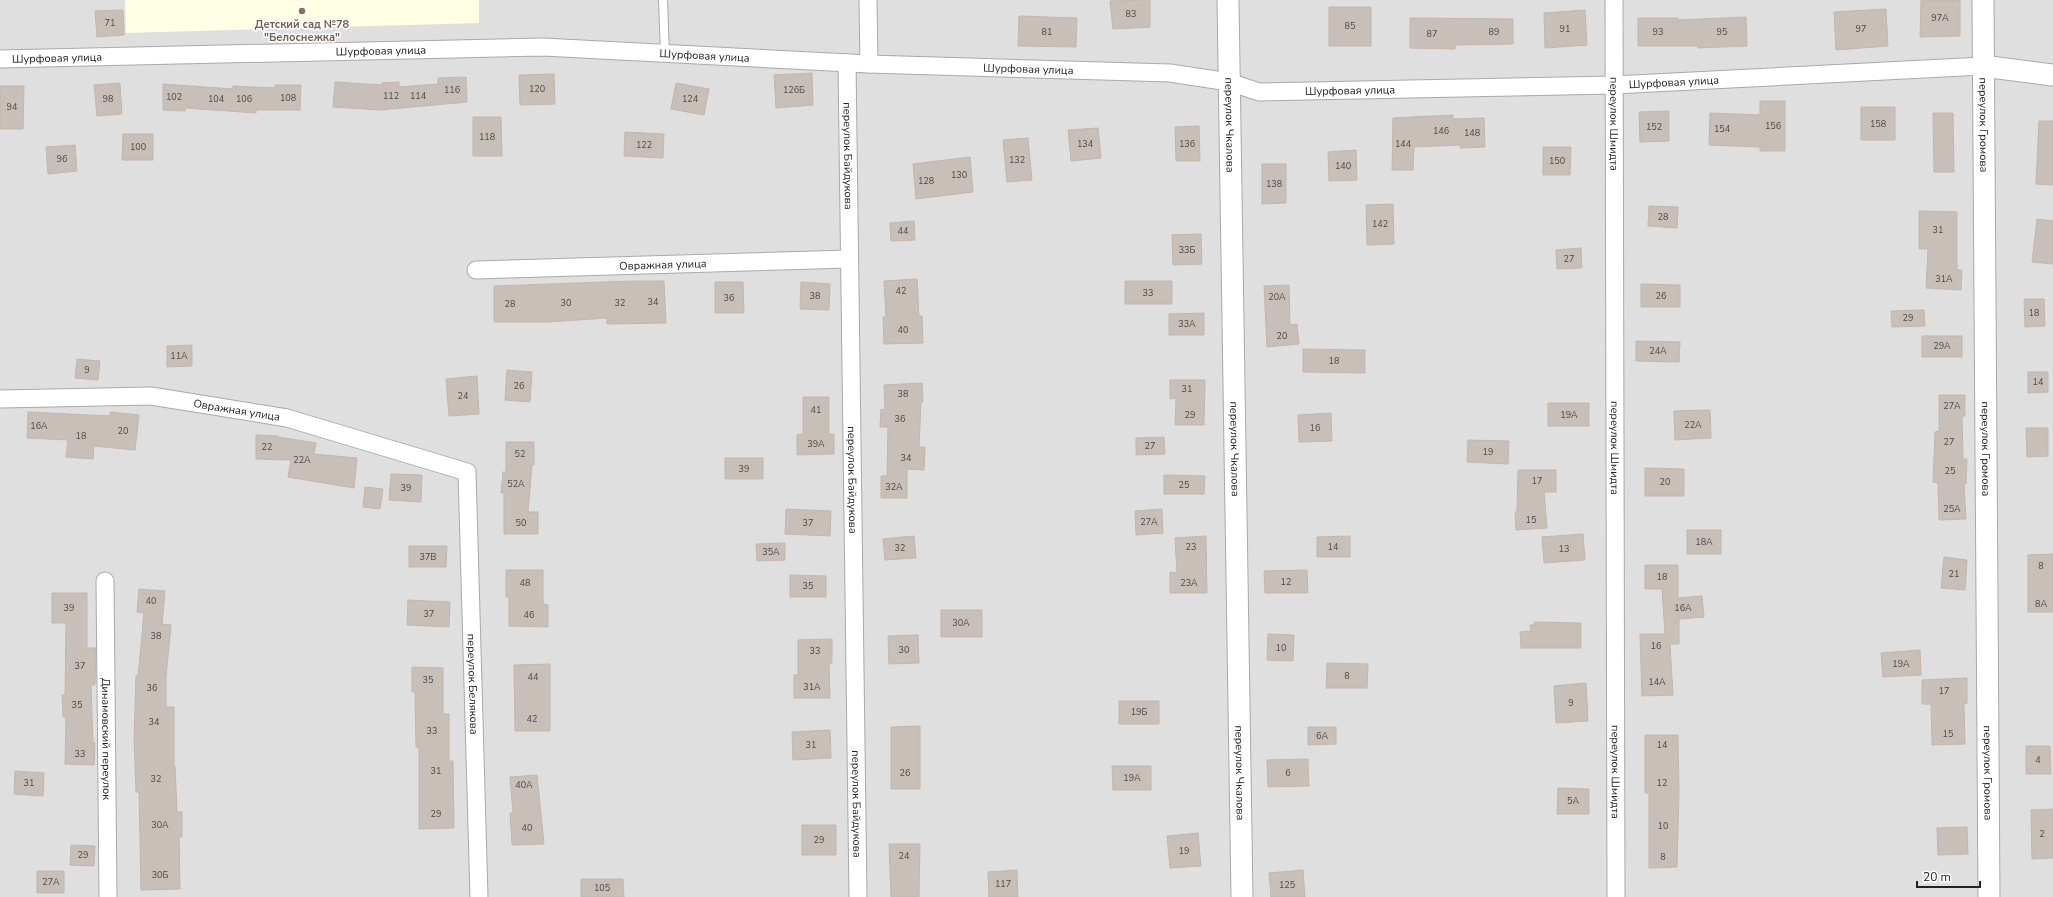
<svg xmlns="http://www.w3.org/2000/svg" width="2053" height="897" viewBox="0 0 2053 897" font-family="'Nunito Sans',sans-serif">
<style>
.residential{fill:#e0dfdf}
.education{fill:#ffffe5}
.building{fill:#c7bfb8;stroke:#c4b6ab}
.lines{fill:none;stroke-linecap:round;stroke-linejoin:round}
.service-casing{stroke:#a9a9a9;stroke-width:10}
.minor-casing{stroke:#a9a9a9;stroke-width:19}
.tertiary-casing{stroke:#a9a9a9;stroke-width:23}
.service{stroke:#fff;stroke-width:8}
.minor{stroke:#fff;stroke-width:17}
.tertiary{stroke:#fff;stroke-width:21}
.education-dot{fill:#8d6e63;stroke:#fff;stroke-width:1.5}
.labels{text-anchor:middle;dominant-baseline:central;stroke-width:3;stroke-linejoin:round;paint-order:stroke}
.number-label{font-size:9px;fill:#4b4948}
.education-label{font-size:11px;font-weight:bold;fill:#785e54;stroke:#fff}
.street-label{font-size:11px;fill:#222;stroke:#fff}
</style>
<rect width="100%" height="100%" fill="#f2efe9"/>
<!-- residential -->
<path class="residential" d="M0,0H2053V897H0Z"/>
<!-- education -->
<path class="education" d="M125,0H479V23L126,33Z"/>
<!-- building -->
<path class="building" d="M1150,0V27L1113,29L1110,1Z
M1921,0H1960V36L1920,37Z
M1329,7H1371V46H1329Z
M1886,9L1888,46L1836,50L1834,12Z
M123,10L124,35L97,37L95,11Z
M1585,10L1587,45L1545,48L1544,13Z
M1019,16L1077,18L1076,47L1018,46Z
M1746,17L1747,46L1698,48V46H1638V18H1678V20Z
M1410,18L1513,19V44L1455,45V49L1410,48Z
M812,73L813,105L776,108L774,75Z
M554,74L555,104L520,105L519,75Z
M466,77L467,102L380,110L333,107L335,82L382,85V83L399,82V87L438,84V78Z
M120,83L122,114L97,116L94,85Z
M676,83L709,89L704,115L671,109Z
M163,84L233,89V86L275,88V85H301L300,110H256V113L185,108V111L163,110Z
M0,86H24L23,129H0Z
M1760,101H1785V151H1760V147L1709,145L1710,113L1760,115Z
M1861,107H1895V140H1861Z
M1669,111V141L1640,142L1639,112Z
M1933,113H1953L1954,172H1934Z
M1453,115V119L1484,118L1485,147L1460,148V145L1414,147L1413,170H1392L1393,118Z
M473,117H501L502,156H473Z
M2039,121H2053V185L2036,184Z
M1199,126L1200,161H1176L1175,127Z
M1098,128L1101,158L1071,161L1068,130Z
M625,132L664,134L663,158L624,156Z
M123,134H153V160H122Z
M1028,138L1032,180L1007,182L1003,140Z
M75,145L77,171L48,174L46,147Z
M1543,147H1571L1570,175H1543Z
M1356,150L1357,180L1329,181L1328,152Z
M970,157L973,192L916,199L913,164Z
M1262,164H1286V203L1262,204Z
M1393,204L1394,244L1367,245L1366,205Z
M1649,206L1678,207L1677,228L1648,226Z
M1919,211L1957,212V270H1962L1961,290L1926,288L1928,249H1919Z
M2037,219L2053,221V264L2032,262Z
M914,221L915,240L891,241L890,223Z
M1201,234L1202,264L1173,265L1172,235Z
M1581,248L1582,268L1557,269L1556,250Z
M917,279L919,316H922L923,343L884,344L883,317H886L884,281Z
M632,281H664L666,323L607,324V318L548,322H494V286Z
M1125,281H1172V304H1125Z
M715,282H743L744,313H715Z
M801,282L830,284L829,310L800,309Z
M1641,284L1680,285V307H1641Z
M1289,285L1290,325L1297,324L1299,344L1267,347L1264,286Z
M2024,299H2044L2045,326L2025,327Z
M1924,310L1925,326L1892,327L1891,311Z
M1204,313V335H1169V314Z
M1922,336H1962V357H1922Z
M1636,341L1680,342L1679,362L1636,361Z
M192,345V366L167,367V346Z
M1303,349L1365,350V373L1303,372Z
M77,359L100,361L98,380L75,378Z
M507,370L532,372L530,402L505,400Z
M2028,372H2048V392L2028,393Z
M477,376L479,414L449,416L446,379Z
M1170,380H1205L1204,425H1175L1176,398L1170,399Z
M922,383L923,402H921L919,447H925L924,470L907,469V498H881V476H887L888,427H880L881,409L885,410L884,385Z
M1939,395H1965V416H1962L1963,459H1967L1966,484H1964L1966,519L1939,520L1938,483L1933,482L1935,432L1939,431Z
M803,397H829V434H834V454L797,455V435L803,434Z
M1548,403H1589V426H1548Z
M1710,410L1711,438L1675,440L1674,411Z
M28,412L110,416V412L139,415L135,450L94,446L93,459L66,457L68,440L27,438Z
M1331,413L1332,441L1299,442L1298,415Z
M2026,428H2048V456L2027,457Z
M256,435L278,436V437L316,443L314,454L357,458L354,488L288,477L291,460L256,459Z
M1164,437L1165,454L1136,455V438Z
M1468,440L1509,441L1508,464L1467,462Z
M506,442H534V465H532L528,512H538V534H504V493H501L503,472H506Z
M725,458H763V479H725Z
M1645,468L1684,469V496H1645Z
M1518,470H1556V492H1544L1547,528L1516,530L1515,512H1517Z
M391,474L422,475L421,502L389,500Z
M1164,475L1205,476L1204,494H1164Z
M365,487L383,489L380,509L363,507Z
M786,509L831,511L830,536L785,534Z
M1162,509L1163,533L1136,535L1135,511Z
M1687,530H1721V554H1687Z
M1583,534L1585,560L1544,563L1542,537Z
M914,536L916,558L885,560L883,539Z
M1206,536L1207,593H1170V572L1177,573L1175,538Z
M1350,536V557H1317V537Z
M785,543V560L757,561L756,544Z
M409,546H447L446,567H409Z
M2053,554V612H2028V555Z
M1944,557L1967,560L1965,590L1941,588Z
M1645,565H1678V598L1702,596L1704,617L1679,619V644H1670L1673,695L1642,696L1640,634H1665L1662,589H1645Z
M506,570H543V604L548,605V627L509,626V597H506Z
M1307,570L1308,593H1265L1264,571Z
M790,575L826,576V597H790Z
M139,589L165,591L162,624L171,625L166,677V707H174V766H175L177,812H182V837H179L180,889L141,890L139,792H136L134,737L136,676H138L144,613L137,612Z
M52,593H87V648H96L95,685H91L93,743H95L94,765L65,764L66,717H63L62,695H65L66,623H52Z
M408,600L450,602L449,627L407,625Z
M941,610H982V637H941Z
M1534,622L1581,623V648H1521L1520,632L1531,631L1530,625H1535Z
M1268,634L1294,635L1293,661L1267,660Z
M918,635L919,663L889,664L888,636Z
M832,639V663H829L830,698H794V675H798V640Z
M1920,650L1921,675L1883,677L1881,653Z
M1327,663L1368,664L1367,688H1326Z
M550,664V731H515L514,665Z
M412,667L443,668V714H449V761H453L454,828L419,829V747H416L415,692H412Z
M1967,678V703L1964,704L1965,744L1932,745L1931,704H1922V680Z
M1586,683L1588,721L1556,723L1554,686Z
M1119,701H1159V724H1119Z
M920,726V789H891V727Z
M1308,727H1336V744L1308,745Z
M830,730L831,758L793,760L792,732Z
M1645,735H1678L1679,792L1677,867L1649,868V793H1645Z
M2026,746H2050L2051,774H2026Z
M1308,759L1309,786L1268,787L1267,760Z
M1112,766H1151V790H1113Z
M15,771L44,773L43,796L14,794Z
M537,775L544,844L512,845L510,813H513L510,777Z
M1558,788L1589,789V814H1557Z
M2053,809V858L2032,859L2031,810Z
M802,825H836V855H802Z
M1967,827L1968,854L1938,855L1937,828Z
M1198,833L1201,866L1170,868L1167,836Z
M889,844H920L919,897H891Z
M71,845L95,846L94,866L70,865Z
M1017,870L1018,897H989L988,872Z
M1303,870L1305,897H1271L1269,873Z
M37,871H64V893H37Z
M581,879H623L624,897H581Z"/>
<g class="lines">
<defs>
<path id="service" d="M663,0L665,54"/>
<g id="minor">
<path d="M868,0L869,64"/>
<path id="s1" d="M1614,0L1616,897"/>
<path id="s2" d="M0,59L543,47L869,64L1170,73L1229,82L1259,92L1614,85L1983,66"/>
<path id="s3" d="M847,63L858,897"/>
<path id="s4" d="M476,270L849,259"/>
<path id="s5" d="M0,399L151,396L287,418L467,472L479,897"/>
<path id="s6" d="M105,581L108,897"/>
</g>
<g id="tertiary">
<path id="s7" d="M1228,0L1242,897"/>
<path id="s8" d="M1983,0L1989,897"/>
<path d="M1983,66L2053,75"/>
</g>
</defs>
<!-- service casing -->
<use href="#service" class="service-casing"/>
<!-- minor casing -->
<use href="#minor" class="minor-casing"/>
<!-- tertiary casing -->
<use href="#tertiary" class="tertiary-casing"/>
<!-- service -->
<use href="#service" class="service"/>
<!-- minor -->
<use href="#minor" class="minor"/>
<!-- tertiary -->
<use href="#tertiary" class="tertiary"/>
</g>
<!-- markers -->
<circle class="education-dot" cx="302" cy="11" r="4"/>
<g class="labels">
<!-- number labels -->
<g class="number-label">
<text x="1131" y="14">83</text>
<text x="1940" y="18">97А</text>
<text x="110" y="23">71</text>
<text x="1350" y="26">85</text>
<text x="1565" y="29">91</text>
<text x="1861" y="29">97</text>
<text x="1047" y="32">81</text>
<text x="1494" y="32">89</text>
<text x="1658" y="32">93</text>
<text x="1722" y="32">95</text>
<text x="1432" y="34">87</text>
<text x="537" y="89">120</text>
<text x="452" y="90">116</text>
<text x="794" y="90">126Б</text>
<text x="391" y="96">112</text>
<text x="418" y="96">114</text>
<text x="174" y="97">102</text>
<text x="288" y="98">108</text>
<text x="108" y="99">98</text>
<text x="216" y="99">104</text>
<text x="244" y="99">106</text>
<text x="690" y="99">124</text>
<text x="12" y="107">94</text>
<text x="1878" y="124">158</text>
<text x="1773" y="126">156</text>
<text x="1654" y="127">152</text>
<text x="1722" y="129">154</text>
<text x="1441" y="131">146</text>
<text x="1472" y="133">148</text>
<text x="487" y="137">118</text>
<text x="1085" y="144">134</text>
<text x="1187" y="144">136</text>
<text x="1403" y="144">144</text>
<text x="644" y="145">122</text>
<text x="138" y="147">100</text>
<text x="62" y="159">96</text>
<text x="1017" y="160">132</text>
<text x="1557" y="161">150</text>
<text x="1343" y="166">140</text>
<text x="959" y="175">130</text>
<text x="926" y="181">128</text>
<text x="1274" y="184">138</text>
<text x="1663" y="217">28</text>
<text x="1380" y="224">142</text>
<text x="1938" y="230">31</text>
<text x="903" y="231">44</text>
<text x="1187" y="250">33Б</text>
<text x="1569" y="259">27</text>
<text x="1944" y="279">31А</text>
<text x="901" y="291">42</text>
<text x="1148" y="293">33</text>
<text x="815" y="296">38</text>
<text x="1661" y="296">26</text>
<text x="1277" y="297">20А</text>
<text x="729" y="298">36</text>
<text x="653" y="302">34</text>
<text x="566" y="303">30</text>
<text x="620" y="303">32</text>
<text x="510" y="304">28</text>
<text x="2034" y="313">18</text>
<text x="1908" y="318">29</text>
<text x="1187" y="324">33А</text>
<text x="903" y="330">40</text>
<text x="1282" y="336">20</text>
<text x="1942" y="346">29А</text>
<text x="1658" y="351">24А</text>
<text x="179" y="356">11А</text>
<text x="1334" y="361">18</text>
<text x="87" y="370">9</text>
<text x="2038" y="382">14</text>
<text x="519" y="386">26</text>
<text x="1187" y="389">31</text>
<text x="903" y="394">38</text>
<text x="463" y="396">24</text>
<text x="1952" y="406">27А</text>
<text x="816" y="410">41</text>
<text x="1190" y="415">29</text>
<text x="1569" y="415">19А</text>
<text x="900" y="419">36</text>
<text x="1693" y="425">22А</text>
<text x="39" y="426">16А</text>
<text x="1315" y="428">16</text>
<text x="123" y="431">20</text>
<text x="81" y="436">18</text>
<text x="1949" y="442">27</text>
<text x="816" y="444">39А</text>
<text x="1150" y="446">27</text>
<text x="267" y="447">22</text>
<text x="1488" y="452">19</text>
<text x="520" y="454">52</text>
<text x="906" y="458">34</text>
<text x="302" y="460">22А</text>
<text x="744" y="469">39</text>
<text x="1950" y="471">25</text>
<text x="1537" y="481">17</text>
<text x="1665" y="482">20</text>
<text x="516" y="484">52А</text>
<text x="1184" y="485">25</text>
<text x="894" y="487">32А</text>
<text x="406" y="488">39</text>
<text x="1952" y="509">25А</text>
<text x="1531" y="520">15</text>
<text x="1149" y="522">27А</text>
<text x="521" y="523">50</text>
<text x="808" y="523">37</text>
<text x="1704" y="542">18А</text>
<text x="1191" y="547">23</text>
<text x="1333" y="547">14</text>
<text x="900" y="548">32</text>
<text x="1564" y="549">13</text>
<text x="771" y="552">35А</text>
<text x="428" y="557">37В</text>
<text x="2041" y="566">8</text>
<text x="1954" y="574">21</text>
<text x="1662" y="577">18</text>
<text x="1286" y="582">12</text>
<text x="525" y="583">48</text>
<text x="1189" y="583">23А</text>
<text x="808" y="586">35</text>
<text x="151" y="601">40</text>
<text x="2041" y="604">8А</text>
<text x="69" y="608">39</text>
<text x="1683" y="608">16А</text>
<text x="429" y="614">37</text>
<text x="529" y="615">46</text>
<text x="961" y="623">30А</text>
<text x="156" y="636">38</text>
<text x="1656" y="646">16</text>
<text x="1281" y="648">10</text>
<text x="904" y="650">30</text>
<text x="815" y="651">33</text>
<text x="1901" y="664">19А</text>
<text x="80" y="666">37</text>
<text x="1347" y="676">8</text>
<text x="533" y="677">44</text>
<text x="428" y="680">35</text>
<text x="1657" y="682">14А</text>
<text x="812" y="687">31А</text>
<text x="152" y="688">36</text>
<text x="1944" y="691">17</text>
<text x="1571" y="703">9</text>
<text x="77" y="705">35</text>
<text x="1139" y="712">19Б</text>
<text x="532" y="719">42</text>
<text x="154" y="722">34</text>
<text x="432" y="731">33</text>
<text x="1948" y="734">15</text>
<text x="1322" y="736">6А</text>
<text x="811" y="745">31</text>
<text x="1662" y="745">14</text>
<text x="80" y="754">33</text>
<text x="2038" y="760">4</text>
<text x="436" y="771">31</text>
<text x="905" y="773">26</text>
<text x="1288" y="773">6</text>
<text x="1132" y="778">19А</text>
<text x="156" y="779">32</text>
<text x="29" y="783">31</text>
<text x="1662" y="783">12</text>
<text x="524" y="785">40А</text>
<text x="1573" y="801">5А</text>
<text x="436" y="814">29</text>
<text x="160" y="825">30А</text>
<text x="1663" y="826">10</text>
<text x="527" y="828">40</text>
<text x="2042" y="834">2</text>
<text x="819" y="840">29</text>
<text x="1184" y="851">19</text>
<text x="83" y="855">29</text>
<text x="904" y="856">24</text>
<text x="1663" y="857">8</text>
<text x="160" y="875">30Б</text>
<text x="51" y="882">27А</text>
<text x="1003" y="884">117</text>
<text x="1287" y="885">125</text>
<text x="602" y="888">105</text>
</g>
<!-- education labels -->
<g class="education-label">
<text x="302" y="24">Детский сад №78<tspan x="302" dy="13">"Белоснежка"</tspan></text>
</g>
<!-- street labels -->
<g class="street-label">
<text stroke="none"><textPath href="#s2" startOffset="381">Шурфовая улица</textPath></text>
<text stroke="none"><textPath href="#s2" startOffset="705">Шурфовая улица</textPath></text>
<text stroke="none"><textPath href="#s2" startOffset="57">Шурфовая улица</textPath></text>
<text stroke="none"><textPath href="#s2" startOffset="1029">Шурфовая улица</textPath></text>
<text stroke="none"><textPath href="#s2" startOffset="1677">Шурфовая улица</textPath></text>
<text stroke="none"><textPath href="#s2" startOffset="1353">Шурфовая улица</textPath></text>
<text stroke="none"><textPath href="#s1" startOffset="124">переулок Шмидта</textPath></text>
<text stroke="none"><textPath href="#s7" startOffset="125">переулок Чкалова</textPath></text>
<text stroke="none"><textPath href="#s8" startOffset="125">переулок Громова</textPath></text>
<text stroke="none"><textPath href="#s3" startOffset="93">переулок Байдукова</textPath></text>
<text stroke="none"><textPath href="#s4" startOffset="187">Овражная улица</textPath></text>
<text stroke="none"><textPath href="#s5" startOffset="238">Овражная улица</textPath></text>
<text stroke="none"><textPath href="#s1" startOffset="448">переулок Шмидта</textPath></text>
<text stroke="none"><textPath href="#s8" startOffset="449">переулок Громова</textPath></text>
<text stroke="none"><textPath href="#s7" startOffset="449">переулок Чкалова</textPath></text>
<text stroke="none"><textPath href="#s3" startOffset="417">переулок Байдукова</textPath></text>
<text stroke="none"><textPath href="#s5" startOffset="689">переулок Белякова</textPath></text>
<text stroke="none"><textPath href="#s6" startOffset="158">Динамовский переулок</textPath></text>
<text stroke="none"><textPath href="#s7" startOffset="773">переулок Чкалова</textPath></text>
<text stroke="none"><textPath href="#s1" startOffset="772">переулок Шмидта</textPath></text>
<text stroke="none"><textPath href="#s8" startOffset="773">переулок Громова</textPath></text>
<text stroke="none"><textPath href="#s3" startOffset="741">переулок Байдукова</textPath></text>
</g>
</g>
<!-- scale -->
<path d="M1917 881v6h63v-6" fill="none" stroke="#222222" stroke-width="2"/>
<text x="1923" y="881" font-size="12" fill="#222222" stroke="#ffffff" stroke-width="3" paint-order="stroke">20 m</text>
</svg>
